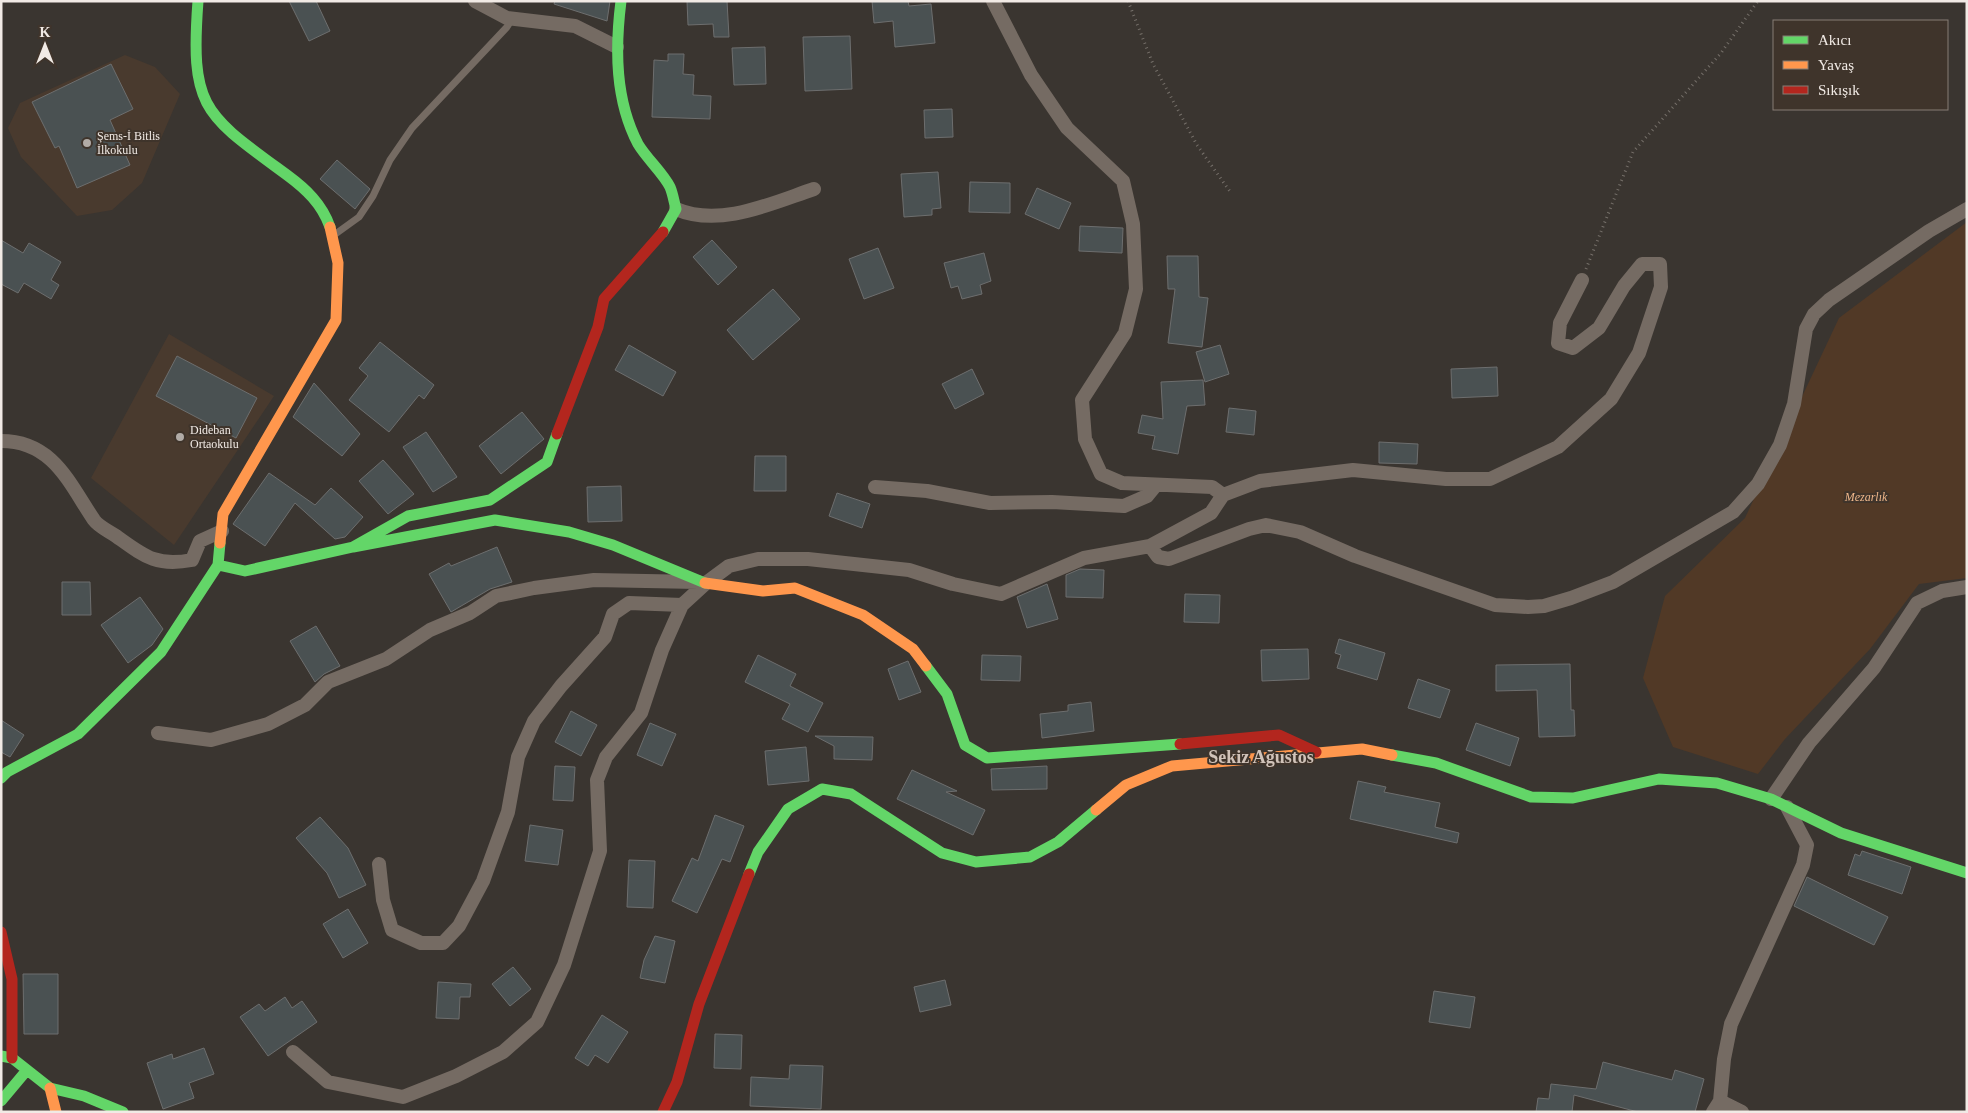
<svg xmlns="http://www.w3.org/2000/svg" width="1968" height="1113" viewBox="0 0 1968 1113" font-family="Georgia,serif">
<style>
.built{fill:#493a2e}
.green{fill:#513926}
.building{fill:#4a5152;stroke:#6d6e6e}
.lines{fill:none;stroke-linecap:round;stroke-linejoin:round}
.path{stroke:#76706a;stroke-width:3;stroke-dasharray:1 4;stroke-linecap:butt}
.lane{stroke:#756b63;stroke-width:7}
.street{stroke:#756b63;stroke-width:14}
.fast{stroke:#63d668;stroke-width:11}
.slow{stroke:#ff974d;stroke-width:11}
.jam{stroke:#b3261e;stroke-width:11}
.poi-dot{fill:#b1aba6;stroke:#3f342b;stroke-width:2}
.labels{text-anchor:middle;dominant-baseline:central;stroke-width:4;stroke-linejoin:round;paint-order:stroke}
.poi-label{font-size:12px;fill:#f1eae5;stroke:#3f342b;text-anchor:start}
.park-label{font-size:12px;font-style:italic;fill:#edb589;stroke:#3f342b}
.district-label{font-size:18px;font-weight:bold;fill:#d1c3b9;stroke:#3f342b}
</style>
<rect width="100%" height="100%" fill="#3a3530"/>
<!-- built -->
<path class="built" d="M125,55L155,67L180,94L142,183L112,210L77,216L21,157L8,128L20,103Z
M169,334L274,396L174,545L91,478Z"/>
<!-- green -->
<path class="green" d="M1967,222V578L1919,584L1870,649L1785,739L1758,774L1673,747L1643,678L1665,596L1745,518L1839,318Z"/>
<!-- building -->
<path class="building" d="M289,1H316L330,31L309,41Z
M555,1H610L607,21L554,4Z
M687,1H727L729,37H714L713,24L688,25Z
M872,1H908L909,6L931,4L935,43L895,47L893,21L874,23Z
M850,36L852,89L805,91L803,37Z
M765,47L766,84L734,85L732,48Z
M668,54H684L683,74L694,75L693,95L711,96L710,119L652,117L654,60L668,61Z
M111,64L133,109L110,120L130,165L77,188L59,146L55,148L32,102Z
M952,109L953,137L925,138L924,110Z
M337,160L370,189L355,209L320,179Z
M938,172L941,208L932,209V215L904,217L901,174Z
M970,182L1010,183V213L969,212Z
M1037,188L1071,203L1059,229L1025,214Z
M1080,226L1123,228L1122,253L1079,251Z
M1,240L23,253L29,243L61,262L51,280L59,285L51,299L24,283L18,293L1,284Z
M712,240L737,267L718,285L693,257Z
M878,248L894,288L864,299L849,259Z
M984,253L991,281L980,285L982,294L962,299L958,286L951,288L944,263Z
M1167,256H1198L1199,297L1208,298L1202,347L1168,343L1175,289H1168Z
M773,289L800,319L753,360L727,330Z
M380,342L434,385L424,399L419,395L389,432L349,400L368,376L359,368Z
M629,345L676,372L663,396L615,370Z
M1220,345L1229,374L1205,382L1196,352Z
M177,356L257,398L236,438L156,396Z
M1497,367L1498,396L1452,398L1451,369Z
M972,369L984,394L955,409L942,384Z
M1203,380L1205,405L1187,406L1178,454L1152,449L1155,436L1138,433L1142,415L1163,419L1161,382Z
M314,383L360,434L342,456L293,417Z
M1229,408L1256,411L1254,435L1226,432Z
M522,412L544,439L501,474L479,446Z
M426,432L457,477L433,492L403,447Z
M1379,442L1418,444L1417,464L1379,463Z
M755,456H786V491H754Z
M383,460L414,494L388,514L359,481Z
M269,473L315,505L331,488L363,517L345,537L335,539L295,503L265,546L233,524Z
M621,486L622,521L588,522L587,487Z
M837,493L870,504L862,528L829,516Z
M497,547L512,582L490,589L451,612L429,574L449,563L451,566Z
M1080,569L1104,570L1103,598L1066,597V575Z
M62,582H90L91,615H62Z
M1047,584L1058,619L1027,628L1017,597Z
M1185,594L1220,595L1219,623L1184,622Z
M140,597L163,629L152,645L128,663L101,625Z
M316,626L340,666L324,674L315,682L290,641Z
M1339,639L1385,653L1377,680L1337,668L1341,655L1335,653Z
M1308,649L1309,679L1262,681L1261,650Z
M758,655L796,674L790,686L823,703L808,732L782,719L790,704L745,682Z
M982,655L1021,656L1020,681L981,680Z
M908,661L921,692L899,700L888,669Z
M1570,664L1571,710H1574L1575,736L1539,737L1537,690L1496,691V665Z
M1418,679L1450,690L1440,718L1408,708Z
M1091,702L1094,731L1042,738L1040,714L1068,711V705Z
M571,711L597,725L581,756L555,742Z
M1,720L24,735L10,757L1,752Z
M650,723L676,734L662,766L637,755Z
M1476,723L1519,738L1510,766L1466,750Z
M815,736L873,737L872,760L834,759V746Z
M806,747L809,781L768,785L765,751Z
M555,766L575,767L573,801L553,800Z
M1047,766V789L992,790L991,769Z
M912,770L957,791L946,792L985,810L973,835L897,799Z
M1358,781L1386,787L1384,792L1440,803L1435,827L1459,833L1457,843L1350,819Z
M715,815L744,826L730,862L722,859L697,913L672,901L692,858L698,861Z
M320,817L348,848L366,885L339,898L327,873L296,838Z
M530,825L563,830L558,865L525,861Z
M1862,851L1911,867L1902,894L1848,875L1855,854L1860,856Z
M629,860L655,861L653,908L627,907Z
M1807,877L1888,917L1874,945L1794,906Z
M348,909L368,943L343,958L323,924Z
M655,936L675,941L665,983L640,978L644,960Z
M513,967L531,989L510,1006L492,984Z
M23,974H58V1034H24Z
M945,980L951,1005L920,1012L914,987Z
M438,982L471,984L470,997H460L459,1019L436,1018Z
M1434,991L1475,997L1470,1028L1429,1022Z
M285,997L292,1008L302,1001L317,1022L268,1056L240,1017L259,1004L265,1011Z
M602,1015L628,1032L608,1063L595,1055L588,1066L575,1058Z
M715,1034L742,1035L741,1069L714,1068Z
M204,1048L214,1074L189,1083L194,1098L163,1109L147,1063L172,1054L173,1059Z
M1603,1062L1672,1080L1675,1070L1704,1079L1695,1112H1638L1574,1095L1572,1112H1536L1538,1098L1549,1099L1551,1084L1596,1089Z
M790,1065L823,1066L821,1109L750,1106L751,1077L789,1079Z"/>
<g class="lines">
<!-- path -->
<path class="path" d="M1128,1L1153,64L1197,145L1231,193
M1586,269L1633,152L1721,53L1758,1"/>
<!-- lane -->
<path class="lane" d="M334,235L359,217L373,196L390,160L412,128L507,27L512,19"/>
<!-- street -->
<path class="street" d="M475,1L507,18L575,26L617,47
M676,209C720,228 772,203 814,189
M1,441C53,441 69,483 94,520C99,527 109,531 116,536C144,556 156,567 192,560L200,541L222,531
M875,487L927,491L990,503L1052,502L1124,506L1147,496L1156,485
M1223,495L1260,481L1353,470L1446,479H1490L1558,447L1611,399L1639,353L1661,287L1660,264H1642L1624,286L1599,328L1573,348L1558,343L1560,323L1582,280
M1150,546L1158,557L1169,559L1249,529L1266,525L1300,532L1355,556L1495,605L1528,607L1544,606L1571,598L1613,582L1733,512L1758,484L1780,445L1794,404L1806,329L1814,314L1829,300L1929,231L1967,209
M158,733L211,740L268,724L305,705L328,682L386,659L430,630L470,613L496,596L534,588L594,580L698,582
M1771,799L1809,743L1874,668L1917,603L1942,591L1967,587
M379,864L383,900L392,930L421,943H443L459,926L483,881L508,812L518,757L534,721L561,686L605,637L613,614L629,603L682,605
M293,1052L328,1082L403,1097L456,1076L503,1052L537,1022L564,965L600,851L597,780L606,757L641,713L662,650L682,605L706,583L729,566L758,559H808L909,570L953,584L1001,594L1084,558L1150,546L1211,513L1223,495L1212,487L1122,483L1101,474L1085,439L1082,400L1125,333L1136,289L1133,224L1123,181L1067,128L1031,75L993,1
M1720,1101L1742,1112
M1713,1112L1720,1101L1724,1059L1731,1024L1803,865L1807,845L1787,807"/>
<!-- fast -->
<path class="fast" d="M198,1C190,109 204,114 287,175C306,189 322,204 330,227
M621,1C615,49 615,100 638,144C647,159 663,173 670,187C673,194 674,202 676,209L663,232
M353,547L495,520L569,532L613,545L705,583
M218,565L245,571L353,547L408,516L490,500L547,462L557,434
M926,666L947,694L965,745L987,758L1180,744
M1392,755L1436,763L1531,797L1573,798L1659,779L1717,783L1771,799L1841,833L1967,873
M1,778L7,772L78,734L161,652L218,565L220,543
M749,874L758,852L788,809L822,789L851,794L942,853L976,862L1030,857L1058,842L1096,810
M1,1056L12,1058L50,1088L84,1096L123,1112
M1,1101L27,1070"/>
<!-- slow -->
<path class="slow" d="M220,543L223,514L336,320L338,263L330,227
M705,583L763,591L795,588L863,615L913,649L926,666
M1096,810L1126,785L1172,766L1362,749L1392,755
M50,1088L56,1112"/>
<!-- jam -->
<path class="jam" d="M557,434L598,327L604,299L663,232
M1180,744L1279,735L1316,752
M1,932L12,979V1058
M663,1112L677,1082L699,1004L749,874"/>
</g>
<!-- markers -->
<g class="poi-dot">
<circle cx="87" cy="143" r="5"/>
<circle cx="180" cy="437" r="5"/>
</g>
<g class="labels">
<!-- poi labels -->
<g class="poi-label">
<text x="97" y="136">Şems-İ Bitlis<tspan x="97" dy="14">İlkokulu</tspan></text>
<text x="190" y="430">Dideban<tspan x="190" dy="14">Ortaokulu</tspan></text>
</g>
<!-- park labels -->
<g class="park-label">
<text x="1866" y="497">Mezarlık</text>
</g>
<!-- district labels -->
<g class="district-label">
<text x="1261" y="757">Sekiz Ağustos</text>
</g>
</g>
<!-- border -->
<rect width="1968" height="1113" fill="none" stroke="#f1eae5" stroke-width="5"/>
<!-- legend -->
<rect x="1773" y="20" width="175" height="90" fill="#3f342b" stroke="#867d75"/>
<rect x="1783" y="36" width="25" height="8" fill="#63d668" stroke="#867d75"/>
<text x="1818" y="45" font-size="15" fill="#f1eae5">Akıcı</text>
<rect x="1783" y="61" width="25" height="8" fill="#ff974d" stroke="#867d75"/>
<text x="1818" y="70" font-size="15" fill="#f1eae5">Yavaş</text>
<rect x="1783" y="86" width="25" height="8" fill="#b3261e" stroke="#867d75"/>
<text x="1818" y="95" font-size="15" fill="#f1eae5">Sıkışık</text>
<!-- north arrow -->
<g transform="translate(45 45)" stroke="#3f342b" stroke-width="4" paint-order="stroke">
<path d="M0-4L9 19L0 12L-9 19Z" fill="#f1eae5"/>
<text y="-8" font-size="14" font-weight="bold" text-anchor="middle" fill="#f1eae5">K</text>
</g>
</svg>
